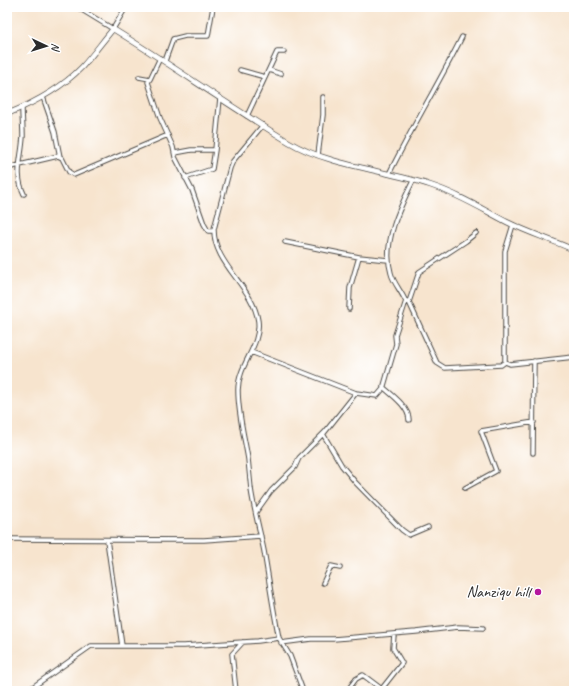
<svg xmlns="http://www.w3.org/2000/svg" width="581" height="698" viewBox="0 0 581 698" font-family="Caveat,sans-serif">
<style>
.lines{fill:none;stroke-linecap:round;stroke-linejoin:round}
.minor-casing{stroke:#4a4743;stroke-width:5.5}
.tertiary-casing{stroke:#4a4743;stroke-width:6}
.minor{stroke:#fff;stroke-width:3.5}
.tertiary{stroke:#fff;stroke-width:4.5}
.poi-dot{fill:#b5179e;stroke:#fff;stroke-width:1.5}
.labels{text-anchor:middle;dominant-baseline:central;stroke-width:3;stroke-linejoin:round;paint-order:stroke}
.poi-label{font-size:16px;fill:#2b2b2b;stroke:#fff;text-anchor:end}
</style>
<rect width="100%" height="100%" fill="#fff"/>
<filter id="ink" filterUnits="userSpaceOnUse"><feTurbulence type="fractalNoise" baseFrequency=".025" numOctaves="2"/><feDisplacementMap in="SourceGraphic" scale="8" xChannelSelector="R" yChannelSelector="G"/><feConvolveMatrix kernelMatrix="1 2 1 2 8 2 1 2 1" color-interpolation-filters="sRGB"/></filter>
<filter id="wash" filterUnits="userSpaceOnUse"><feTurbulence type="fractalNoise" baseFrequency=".012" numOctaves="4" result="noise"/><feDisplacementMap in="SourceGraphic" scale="16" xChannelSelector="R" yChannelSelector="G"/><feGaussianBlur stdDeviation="0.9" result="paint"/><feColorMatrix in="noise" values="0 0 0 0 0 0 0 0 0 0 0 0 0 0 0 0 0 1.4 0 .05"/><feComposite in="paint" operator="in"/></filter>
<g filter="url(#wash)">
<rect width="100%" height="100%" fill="#f7e4ce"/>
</g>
<g filter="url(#ink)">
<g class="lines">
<defs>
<path id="minor" d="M77,7L113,29L126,7
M165,61L173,39L185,36H208L213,7
M240,70L265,77
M269,70L281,74
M139,77L150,79L160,58
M150,79L148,82L160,118L173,147L175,157L192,190L204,224L208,231H214
M43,97L55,132L60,157
M22,108C22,117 23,127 23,136C22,158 14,174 24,194
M247,116L277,52H284
M263,125L233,161L230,168L214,229C213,264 253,286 258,321C261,346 238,365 238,390C238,414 244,435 248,459C249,469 250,479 251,489C254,510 260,531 264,551C269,580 273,609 279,638L290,656L303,691
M175,153L191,150H215L220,98
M318,155L323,115V97
M7,168L58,156L62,158L69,172L74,175L168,135
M389,174C412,127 439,83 462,37
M185,178L212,169L215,150
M413,181C400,207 382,243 391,273C393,282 401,291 405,300L409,302L437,363L445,368L501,365L505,362L510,364L574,357
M285,242L359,257
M409,302L419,272L466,241L476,233
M349,309L350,288L359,257L388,260
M251,352L356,393L377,396L383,389L396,344L395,335L406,301
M505,362V251L513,225
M383,387C392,395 409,407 409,420
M323,434L342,466L356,483L402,530L409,535L428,527
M533,453L534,361
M465,488L496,471L481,431L534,422
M256,512L271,491L295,467L299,458L325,432L356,393
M7,539L204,540L261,536
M107,540L122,646
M323,583L331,566L340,568
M281,643L311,639H334L416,632L458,627L483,628
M27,691L91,646H184L258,641L279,638
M236,691L232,654L243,642
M347,691L356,679L363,675L379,687L381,691
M380,691L402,663L393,648L394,634"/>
<path id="tertiary" d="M7,114C34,103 61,89 82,67C93,55 102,42 113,29C172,65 229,106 289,142C329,166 386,170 430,185C458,194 482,209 507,222C529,233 552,240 574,250"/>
</defs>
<!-- minor casing -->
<use href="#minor" class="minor-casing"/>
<!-- tertiary casing -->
<use href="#tertiary" class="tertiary-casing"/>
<!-- minor -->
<use href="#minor" class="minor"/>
<!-- tertiary -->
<use href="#tertiary" class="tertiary"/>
</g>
</g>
<!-- markers -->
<circle class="poi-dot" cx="538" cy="592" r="4"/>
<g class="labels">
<!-- poi labels -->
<g class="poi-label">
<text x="530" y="592">Nanziqu hill</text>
</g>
</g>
<!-- margin -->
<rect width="581" height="698" fill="none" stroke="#fff" stroke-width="24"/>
<!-- north arrow -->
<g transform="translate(46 46) rotate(94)" stroke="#ffffff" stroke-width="3" paint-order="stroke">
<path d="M0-3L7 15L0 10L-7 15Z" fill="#2b2b2b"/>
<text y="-6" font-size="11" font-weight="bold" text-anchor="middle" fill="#2b2b2b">N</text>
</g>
</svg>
